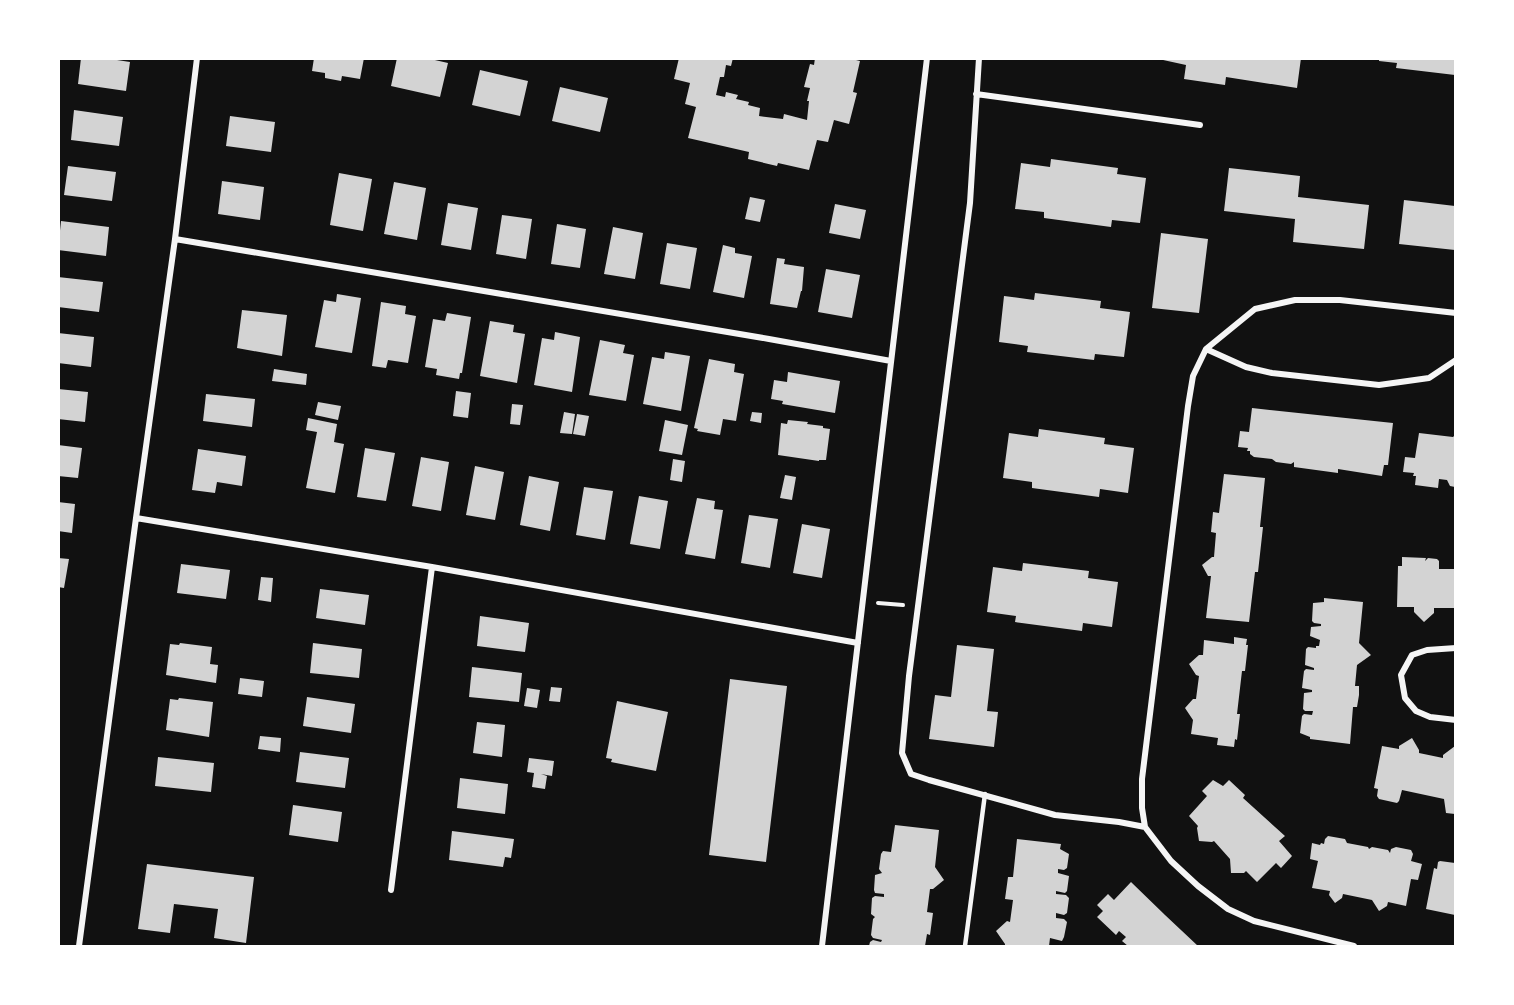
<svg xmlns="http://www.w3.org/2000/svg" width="1514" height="1005" viewBox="0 0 1514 1005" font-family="Commissioner,sans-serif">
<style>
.building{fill:#d3d3d3}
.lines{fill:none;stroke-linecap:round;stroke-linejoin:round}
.path{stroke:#f5f5f5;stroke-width:4}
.service{stroke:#f5f5f5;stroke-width:4.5}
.minor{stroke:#f5f5f5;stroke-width:6}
</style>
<rect width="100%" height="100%" fill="#111"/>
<!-- building -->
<path class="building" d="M81,58H104L130,62L126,91L78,84Z
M314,58H364L360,79L342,76L341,81L325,78V73L312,71Z
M397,58H426L448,63L440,97L391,86Z
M679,58H733L731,66L726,65L724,77H720L716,95L725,97L726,92L738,95L736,99L749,102L748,105L760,108L759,116L783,119L784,114L807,120L809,101H807L810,88L804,87L810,64L814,65L815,58H848L860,61L853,92L857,93L849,124L834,120L828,142L817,140L809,170L778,163L777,166L748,159L749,152L688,138L696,107L685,104L690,83L674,79Z
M1154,58H1301L1297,88L1226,77L1225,85L1184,79L1186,65Z
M1379,58H1455V75L1396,68L1397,63L1379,61Z
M480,70L528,81L520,116L472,105Z
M560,87L608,98L600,132L552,121Z
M74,110L123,117L119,146L71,140Z
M230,116L275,122L271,152L226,146Z
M1051,159L1118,168L1117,174L1146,178L1140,223L1112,220L1111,227L1044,218V212L1015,209L1021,163L1050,167Z
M68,166L116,172L112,201L64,195Z
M1229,168L1300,176L1298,197L1369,205L1364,249L1293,242L1295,219L1224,211Z
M339,173L372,179L363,231L330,225Z
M222,181L264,187L260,220L218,214Z
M394,182L426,188L417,240L384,234Z
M750,197L765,200L760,222L745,219Z
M1404,200L1455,206V250L1399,244Z
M448,203L478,208L471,250L441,245Z
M835,204L866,210L860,239L829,233Z
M502,215L532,219L526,259L496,254Z
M61,221L109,227L106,256L58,250Z
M557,224L586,229L580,268L551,264Z
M613,227L643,233L635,279L604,274Z
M1161,233L1208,239L1199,313L1152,308Z
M667,243L697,248L690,289L660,284Z
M723,245L735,248V253L752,256L744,298L713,292Z
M777,258L785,259L784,264L804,267L802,291H801L797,308L770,304Z
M826,269L860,275L852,318L818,312Z
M58,277L103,282L99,312L58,307Z
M1035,293L1101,301L1100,308L1130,312L1124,357L1095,354L1094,360L1027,352L1028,346L999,342L1004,296L1034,300Z
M337,294L361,298L352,353L315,347L324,300L336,302Z
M381,302L406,306L405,314L416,316L408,363L388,360L386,368L372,366Z
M242,310L287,315L282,356L237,348Z
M447,313L471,317L462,373H460L459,379L436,375L437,369L425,367L433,319L445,321Z
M490,321L514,325L513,332L525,334L517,383L480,376Z
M555,332L580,337L572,392L534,385L542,338L554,340Z
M58,333L94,337L91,367L58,363Z
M600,340L625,345L623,353L634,355L626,401L589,395Z
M665,352L690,356L681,411L643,404L652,357L664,359Z
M709,359L735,364L734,372L744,374L736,421L723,419L720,435L697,431L698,429L694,428Z
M274,369L307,374L306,385L272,381Z
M788,372L840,381L835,413L782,404L783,401L771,399L774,380L787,382Z
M58,389L88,392L85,422L58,419Z
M456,391L471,393L468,418L453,416Z
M206,394L255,399L252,427L203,421Z
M318,402L341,406L338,420L315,415Z
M512,404L523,405L520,425L510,424Z
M1252,408L1393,423L1388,465H1384L1382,476L1338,469V473L1294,467V462L1291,464L1276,462L1272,459L1254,457L1250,454V451H1247L1248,448L1238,447L1240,431L1249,432Z
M564,412L575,414L572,434L560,433Z
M752,412L762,413L761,423L750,421Z
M577,414L589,416L585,436L573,434Z
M308,418L337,424L334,442L344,444L335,493L306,488L317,432L306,430Z
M665,420L688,425L682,455L659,451Z
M788,420L808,422L807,424L823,426V428L830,429L826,460H819V461L778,455L781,423L787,424Z
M1039,429L1105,438L1104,444L1134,448L1128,493L1100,489L1099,497L1032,488V482L1003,478L1009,433L1038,437Z
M1419,433L1453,437L1455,435V487L1450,486L1447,480L1439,479L1438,488L1415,485L1416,476H1413L1414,473L1403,472L1405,457L1415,458Z
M58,445L82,448L78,478L58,476Z
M365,448L395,453L386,501L357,497Z
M198,449L246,456L242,486L217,482L215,493L192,490Z
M421,457L449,462L441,511L412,506Z
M673,459L685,461L682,482L670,480Z
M475,466L504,472L495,520L466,515Z
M1224,474L1265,478L1260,527H1263L1258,572H1255L1249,622L1206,618L1211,576H1208L1202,565L1212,557H1214L1216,533L1211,532L1213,512L1219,513Z
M785,475L796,477L792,500L780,498Z
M529,476L559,482L550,531L520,525Z
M584,487L613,491L605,540L576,535Z
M639,496L668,501L660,549L630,544Z
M697,498L715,501L714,509L723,510L715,559L685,554Z
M58,502L75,504L72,533L58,531Z
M749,515L778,519L770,568L741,563Z
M802,524L830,529L822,578L793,573Z
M1402,557L1426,558L1425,561L1428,558L1437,559L1439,561V569H1455V608H1434V613L1424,622L1414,612V607H1397L1398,566H1402Z
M58,558L69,559L64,588L58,587Z
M1023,563L1089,571L1088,578L1118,582L1112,627L1083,623L1082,631L1015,622L1016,616L987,612L993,567L1022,571Z
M181,564L230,570L226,599L177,593Z
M261,577L273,578L271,602L258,600Z
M320,589L369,595L365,625L316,618Z
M1324,598L1363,602L1359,643L1371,655L1357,665L1355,686H1359V695L1357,707H1353L1350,744L1310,739V737L1300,733L1302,716L1304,714L1312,715L1313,711H1305L1303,709L1304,693L1312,692V690L1302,688L1304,671L1306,669L1314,670V668L1305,665L1306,649L1308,647L1316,648V646H1319L1320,640L1310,636L1311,627L1321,626V624L1314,623L1312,621L1313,603L1324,602Z
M480,616L529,623L525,652L477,646Z
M1234,637L1247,639L1246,645H1248L1245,671H1242L1237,714H1240L1237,740L1235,739L1234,747L1217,745L1218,738L1191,734L1193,720L1185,708L1193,699H1196L1199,676L1196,675L1189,664L1199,655H1203L1204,640L1234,644Z
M180,643L212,647L210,664L218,665L216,683L166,675L170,644L179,645Z
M313,643L362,649L359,678L310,673Z
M957,645L994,649L987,711L998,712L994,747L929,739L935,695L951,697Z
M472,667L522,673L519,702L469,697Z
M240,678L264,681L262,697L238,694Z
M730,679L787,686L766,862L709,855Z
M551,687L562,688L560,702L549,701Z
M527,688L540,690L537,708L524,706Z
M307,697L355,704L351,733L303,726Z
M179,698L213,702L209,737L166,730L170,699L178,700Z
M617,701L668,712L656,771L611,762L612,759L606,758Z
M477,722L505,725L502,757L473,753Z
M260,736L281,738L280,752L258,749Z
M1412,738L1419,750V753L1443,758V755L1455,746V814L1446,813L1444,799L1402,790L1399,801L1397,803L1379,799L1377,796L1378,789L1374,788L1382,746L1399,749V746Z
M300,752L349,758L345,788L296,782Z
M158,757L214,763L211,792L155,786Z
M529,758L554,761L552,776L541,774L547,776L545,789L532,787L534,773L527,772Z
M460,778L508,784L505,814L457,808Z
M1213,780L1223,786L1229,780L1245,795L1243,798L1285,836L1279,841L1292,856L1281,868L1276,863L1257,882L1246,871L1244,873H1231L1230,859L1214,841L1212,842L1199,841L1197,828L1198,826L1189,816L1207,796L1202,791Z
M293,805L342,812L338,842L289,835Z
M895,825L939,830L935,867L944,880L933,889H930L927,912L933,913L930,935L927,934L925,946H869L870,942L873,940L881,942L882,940L873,938L871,935L873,919L875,917L871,914L872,898L875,896L884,897V894L875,893L874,890L875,875L882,873L879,869L881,854L883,851L891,852Z
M452,831L514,839L511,858L505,857L503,867L449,860Z
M1328,836L1345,839L1347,843L1368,847L1369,849L1372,847L1388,850L1390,853L1391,849L1396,847L1411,850L1413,854L1411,861L1422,864L1418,880L1411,879L1406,906L1388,902L1387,906L1379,911L1372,900L1343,894L1342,898L1335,903L1329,895L1330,891L1312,888L1318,861L1310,859L1312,843L1320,845L1321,843L1324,844L1325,839Z
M1017,839L1061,844L1060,849L1069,854L1067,868L1064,870L1058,869V873L1069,876L1067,891L1065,893L1056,891V894L1066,895L1069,898L1067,913L1064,915L1056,913V918L1064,919L1067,922L1064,937L1062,941L1050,938L1049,946H1005V944L996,931L1007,921L1010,922L1013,900L1005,899L1008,877H1013Z
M1440,861L1455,863V915L1426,909L1434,868L1437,869L1438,862Z
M147,864L254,877L246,943L214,938L218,909L174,904L170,933L138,929Z
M1131,882L1165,915L1198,946H1128L1122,941L1126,937L1119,931L1116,935L1097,917L1103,911L1097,905L1108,894L1114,900Z"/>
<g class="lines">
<!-- path -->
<path class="path" d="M878,603L903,605"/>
<!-- service -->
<path class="service" d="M965,946L985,794"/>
<!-- minor -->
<path class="minor" d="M979,58L970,203L909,676L902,753L911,774L929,780L1055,815L1119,822L1145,827
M976,94L1200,125
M175,239L769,339L891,361
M1206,349L1246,367L1272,373L1379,385L1429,378L1456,360
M136,518L432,567L858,643
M1456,648L1427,650L1412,655L1401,675L1405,698L1416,711L1430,717L1456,720
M391,890L432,567
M79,946L136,518L175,239L197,58
M822,946L927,58
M1354,946L1254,921L1228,909L1198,886L1171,861L1145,827L1142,808V779L1188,406L1193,376L1206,349L1255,309L1295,300H1340L1456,313"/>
</g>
<!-- border -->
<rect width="1514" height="1005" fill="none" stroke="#ffffff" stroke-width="120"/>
</svg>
